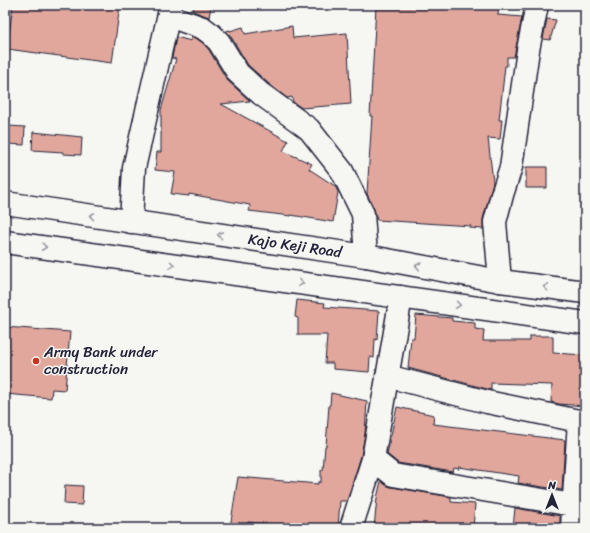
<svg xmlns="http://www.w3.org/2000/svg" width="590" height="533" viewBox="0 0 590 533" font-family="Sriracha,sans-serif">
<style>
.building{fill:#e1a79c;stroke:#22223b}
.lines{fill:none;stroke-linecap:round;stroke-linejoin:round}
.minor-casing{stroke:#22223b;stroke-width:25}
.secondary-casing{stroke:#22223b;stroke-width:25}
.minor{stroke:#f6f6f2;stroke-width:22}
.secondary{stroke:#f6f6f2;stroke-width:22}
.oneway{stroke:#9797a0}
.poi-dot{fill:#c8321e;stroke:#f6f6f2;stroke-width:1.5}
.labels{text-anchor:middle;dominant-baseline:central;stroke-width:3;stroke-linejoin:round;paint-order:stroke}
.street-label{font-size:15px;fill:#22223b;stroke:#f6f6f2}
.poi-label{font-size:15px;fill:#22223b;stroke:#f6f6f2;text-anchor:start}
</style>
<rect width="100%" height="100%" fill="#f6f6f2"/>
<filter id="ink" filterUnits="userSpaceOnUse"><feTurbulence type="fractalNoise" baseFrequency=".025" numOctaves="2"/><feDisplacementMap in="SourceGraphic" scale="8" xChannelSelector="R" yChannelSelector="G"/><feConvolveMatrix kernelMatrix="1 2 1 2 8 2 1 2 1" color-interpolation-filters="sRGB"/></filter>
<g filter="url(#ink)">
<!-- building -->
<path class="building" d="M13,5H120L112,63L7,49Z
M194,5L211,7L209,17L193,11Z
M411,5H499L498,15L522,17L514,57H507V66H505L499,120H502L500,139L488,138L493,182L483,219V229L470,228L471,226L377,220L374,209L367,194L372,116H370L376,6L411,7Z
M547,19L556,20L550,40L543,39Z
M292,26L293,38L347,33L351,104L302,108L293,102L292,97L287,98L269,84L248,65L230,35L226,31L230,30V31L243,27L245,34Z
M176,37L191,41V37L197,39L203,43L209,50L227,80L250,101L221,104L288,141L283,151L312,164L309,169L335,186L338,192L333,222L291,215V216L249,211L250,205L189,194V196L171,194L175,172L155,170L157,152H161V110L176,59L172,58Z
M8,126L25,127L24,145L7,144Z
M33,132L82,137L81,155L63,154V152L32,150Z
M526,167H547V188H526Z
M297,300L325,303L324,307L379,311L377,340L375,339L374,358L370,357L369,372L333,369V363H325L327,335H298V318L295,317Z
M416,315L452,318V321L475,323V329L484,330L483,341H530V336H553V353L585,355V406L559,404L551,402L552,385L491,383V390L408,368L411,338H414Z
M5,327L70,332L65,390L52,389L51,398L5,394Z
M331,393L367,401L365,434L361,456L347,501H340L338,528H314L248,522V528H230L238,477L318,484V482H321V470H323L325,446H326L329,405H330Z
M397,407L434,415L433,424L565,440L562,490L518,483L519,476L459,467V469L454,468L453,472L398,463L387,454Z
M381,481L386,485L391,487L451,497V502L475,504L473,528H374L377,498Z
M65,485L83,486L82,505L64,504Z
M515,508L560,516V528H513Z"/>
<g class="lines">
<defs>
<path id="minor" d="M169,16L203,28L211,34L219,42L238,73L261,94L309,129L342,171L363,214L366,256
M131,222L134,168L171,5
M500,281L495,222L502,195L511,167L528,50L537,5
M387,376L487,402L579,421L585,423
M373,459L393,475L585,507
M351,528L373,459L401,297
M572,528L579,421"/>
<g id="secondary">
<path id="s1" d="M5,203L366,256L500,281L585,292"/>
<path d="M5,242L585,323"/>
</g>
</defs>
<!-- minor casing -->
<use href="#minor" class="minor-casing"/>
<!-- secondary casing -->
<use href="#secondary" class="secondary-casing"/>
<!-- minor -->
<use href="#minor" class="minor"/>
<!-- secondary -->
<use href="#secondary" class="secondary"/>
</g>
<!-- one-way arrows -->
<defs><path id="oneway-chevron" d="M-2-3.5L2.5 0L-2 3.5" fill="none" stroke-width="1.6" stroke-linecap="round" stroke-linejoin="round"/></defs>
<g class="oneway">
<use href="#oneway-chevron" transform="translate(92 216) rotate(-172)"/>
<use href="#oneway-chevron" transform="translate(220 235) rotate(-172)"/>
<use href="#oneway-chevron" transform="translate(44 247) rotate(8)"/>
<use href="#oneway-chevron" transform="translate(172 265) rotate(8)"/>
<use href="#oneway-chevron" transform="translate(418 266) rotate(-169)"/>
<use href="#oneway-chevron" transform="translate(301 283) rotate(8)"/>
<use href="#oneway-chevron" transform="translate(546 287) rotate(-173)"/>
<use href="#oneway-chevron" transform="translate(458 305) rotate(8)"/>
</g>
</g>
<!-- markers -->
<circle class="poi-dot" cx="36" cy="361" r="4"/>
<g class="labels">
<!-- street labels -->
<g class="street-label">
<text stroke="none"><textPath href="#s1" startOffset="293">Kajo Keji Road</textPath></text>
</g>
<!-- poi labels -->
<g class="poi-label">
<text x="44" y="352">Army Bank under<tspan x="44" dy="17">construction</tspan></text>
</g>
</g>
<!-- margin -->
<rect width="590" height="533" fill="none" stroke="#f6f6f2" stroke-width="20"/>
<rect x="10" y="10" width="570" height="513" fill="none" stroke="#22223b" stroke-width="1.5" filter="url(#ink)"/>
<!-- north arrow -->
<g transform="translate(552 495)" stroke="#f6f6f2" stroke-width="3" paint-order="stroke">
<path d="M0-3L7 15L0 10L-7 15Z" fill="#22223b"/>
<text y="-6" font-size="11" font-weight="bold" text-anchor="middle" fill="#22223b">N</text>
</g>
</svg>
